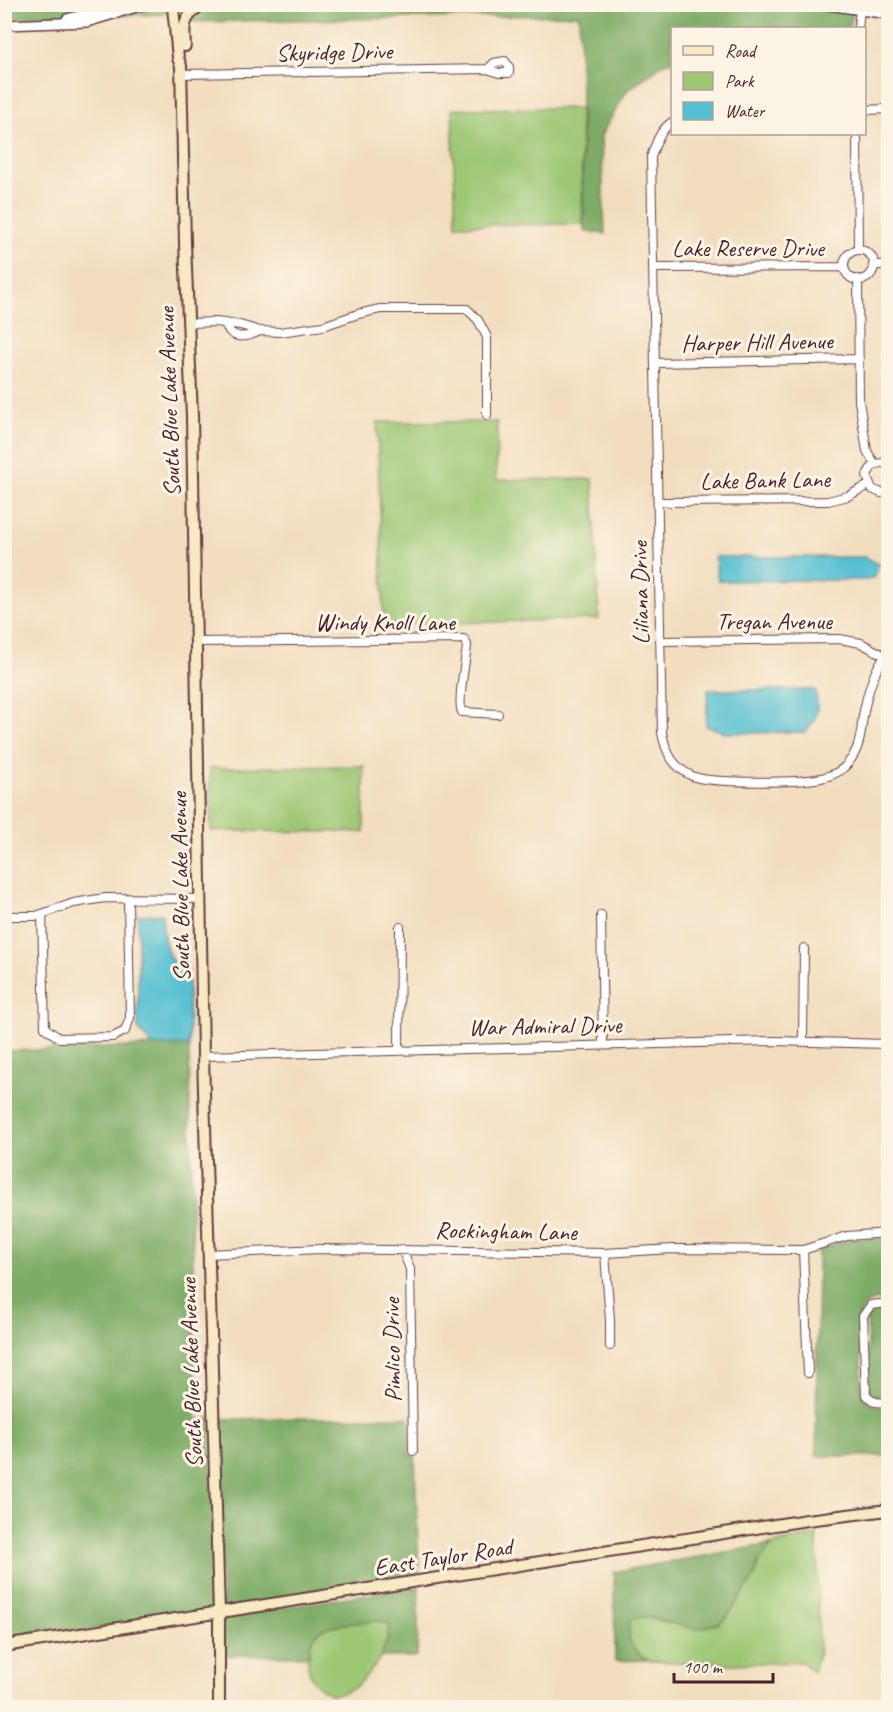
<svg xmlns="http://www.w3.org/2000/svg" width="893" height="1712" viewBox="0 0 893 1712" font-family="Caveat,sans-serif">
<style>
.green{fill:#9dc774;stroke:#747350;stroke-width:1.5}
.forest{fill:#7eac66;stroke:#646648;stroke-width:1.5}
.water{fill:#56c0d2;stroke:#50707e;stroke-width:1.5}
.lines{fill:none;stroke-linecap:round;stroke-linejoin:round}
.minor-casing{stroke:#633c41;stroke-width:10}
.tertiary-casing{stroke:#633c41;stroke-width:12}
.secondary-casing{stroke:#633c41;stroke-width:14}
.minor{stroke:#fff;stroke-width:8}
.tertiary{stroke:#fff;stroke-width:9}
.secondary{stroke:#f7e9c3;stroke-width:10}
.labels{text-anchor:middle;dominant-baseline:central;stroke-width:6;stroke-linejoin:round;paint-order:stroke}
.street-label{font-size:24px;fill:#4a1f2b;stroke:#fcf5e5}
</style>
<rect width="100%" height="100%" fill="#fcf5e5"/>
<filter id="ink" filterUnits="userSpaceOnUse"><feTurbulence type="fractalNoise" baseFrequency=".0167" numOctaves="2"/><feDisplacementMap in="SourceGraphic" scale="12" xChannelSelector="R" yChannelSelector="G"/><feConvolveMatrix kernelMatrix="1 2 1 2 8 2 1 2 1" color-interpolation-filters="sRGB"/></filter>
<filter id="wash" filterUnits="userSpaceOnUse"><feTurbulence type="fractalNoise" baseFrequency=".008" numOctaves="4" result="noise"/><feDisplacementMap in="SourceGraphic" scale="24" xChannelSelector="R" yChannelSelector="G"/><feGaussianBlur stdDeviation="1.35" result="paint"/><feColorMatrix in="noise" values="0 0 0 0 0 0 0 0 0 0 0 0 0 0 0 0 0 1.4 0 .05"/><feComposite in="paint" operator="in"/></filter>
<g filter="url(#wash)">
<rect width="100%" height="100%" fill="#f2debf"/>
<!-- green -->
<path class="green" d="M580,108L583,224L456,225L452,109Z
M377,422H497L496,480L593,479L599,619L384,625Z
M364,766V832L211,831L210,768Z
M817,1535L819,1653L813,1672L803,1662L731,1664L649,1661C633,1652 624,1638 631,1619C644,1614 657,1619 670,1624L755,1576L758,1564L772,1544Z
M373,1620L390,1624C390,1648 372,1673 354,1688C348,1692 339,1693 331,1695C325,1690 317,1687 313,1680C302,1660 309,1632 331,1625C344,1621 360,1623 373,1620Z"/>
<!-- forest -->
<path class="forest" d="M4,5H175L176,14L5,18Z
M192,5H857L848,28H672V62H666L627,91L601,135L605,234L584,231L579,15L194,22Z
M189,1045L196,1419H210L215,1610L9,1642L10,1576L4,1369V1051Z
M888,1237V1299C874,1300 865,1301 860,1316L862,1395C868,1405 877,1407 888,1407V1456H816L818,1250L847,1240Z
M888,1307V1399C880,1399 876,1398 869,1393L867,1317L873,1309Z
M409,1417V1455H415L419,1578L222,1609L216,1419Z
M772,1544L758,1564L755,1576L727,1617L718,1624L696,1629L652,1618L638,1617L631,1619C625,1637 632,1651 647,1660L615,1661L614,1572Z
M419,1586L417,1657H380L387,1641L390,1624C378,1619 370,1622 357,1623C333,1625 309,1625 309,1656L222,1655V1617Z"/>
<!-- water -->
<path class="water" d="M715,557H865L878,564L875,577L866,580L718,581Z
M708,690H815C819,707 818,720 805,732L728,733L706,726Z
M162,914C163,935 164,951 177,968L188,970L189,1045L152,1046L138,1028V915Z"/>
</g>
<g filter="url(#ink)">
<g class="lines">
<defs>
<path id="minor" d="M858,28L860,10
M181,74L488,69L499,73H509V67L505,61L494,63L488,69
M864,110L888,109
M672,122C660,130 656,143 651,157L662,733C666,753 673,767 692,776C709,784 806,783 825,777C833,775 843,770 848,763C860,749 861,733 863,716C867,694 874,668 888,652
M857,134L858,250
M844 265a15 15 0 1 1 30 0a15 15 0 1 1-30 0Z
M873,265H888
M653,268L844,267
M858,279L859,401L867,451L875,464
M188,323L216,322L240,325L260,331L280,332L323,326L358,314L380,309H467L478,320L487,337V415
M225,323C231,341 246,338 260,331
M655,363L859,359
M888,464C878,461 870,466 867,476L872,489L881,493L888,491
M658,502L828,501L848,496L869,485
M660,641L840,639L861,643L885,656
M195,642L464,639L467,645C466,660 457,701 462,712L498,714
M42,914L45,1028L59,1038L113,1037L125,1031L130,1018L128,899
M601,915L603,1044
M4,916H36L74,903L105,898L201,899
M803,1041L804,948
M399,1050L400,927
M203,1056L774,1041L888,1044
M402,1249L410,1269L413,1451
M803,1250L808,1373
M605,1253L610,1320V1346
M208,1254L320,1249L605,1253L673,1249L803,1250L847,1236L888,1233
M888,1303L871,1305L863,1316L866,1395L875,1402L888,1403
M76,1708H136"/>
<path id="tertiary" d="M822,4L888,14
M200,6L202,4
M67,19L123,4
M4,25L87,22L146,4"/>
<path id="secondary" d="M173,7L178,58L181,66L185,243L192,417L203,1056L219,1613V1708
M185,46C184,30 182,20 196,9
M4,1646L807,1520L888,1510"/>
</defs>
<!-- minor casing -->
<use href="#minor" class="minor-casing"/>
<!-- tertiary casing -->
<use href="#tertiary" class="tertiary-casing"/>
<!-- secondary casing -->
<use href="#secondary" class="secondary-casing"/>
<!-- minor -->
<use href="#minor" class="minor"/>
<!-- tertiary -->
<use href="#tertiary" class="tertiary"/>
<!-- secondary -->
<use href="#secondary" class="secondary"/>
</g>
</g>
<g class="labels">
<!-- street labels -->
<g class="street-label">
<text transform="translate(334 52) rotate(-1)">Skyridge Drive</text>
<text x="748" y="248">Lake Reserve Drive</text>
<text transform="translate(757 342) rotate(-1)">Harper Hill Avenue</text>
<text transform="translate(169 402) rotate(-92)">South Blue Lake Avenue</text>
<text transform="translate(765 480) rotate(-1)">Lake Bank Lane</text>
<text transform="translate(640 593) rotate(-91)">Liliana Drive</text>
<text x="774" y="621">Tregan Avenue</text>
<text x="385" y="622">Windy Knoll Lane</text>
<text transform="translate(180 887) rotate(-91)">South Blue Lake Avenue</text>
<text transform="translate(545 1026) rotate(-1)">War Admiral Drive</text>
<text transform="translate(506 1231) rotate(1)">Rockingham Lane</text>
<text transform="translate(392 1350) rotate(-91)">Pimlico Drive</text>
<text transform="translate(191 1373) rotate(-92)">South Blue Lake Avenue</text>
<text transform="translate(443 1557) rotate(-9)">East Taylor Road</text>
</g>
</g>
<!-- margin -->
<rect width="893" height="1712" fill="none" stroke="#fcf5e5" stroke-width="24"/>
<!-- legend -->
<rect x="671" y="27" width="195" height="108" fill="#fcf5e5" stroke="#b59f9b" stroke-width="1.5"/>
<rect x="683" y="46" width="30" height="9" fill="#f7e9c3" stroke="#b59f9b" stroke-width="1.5"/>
<text x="725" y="57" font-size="18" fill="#4a1f2b">Road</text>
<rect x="683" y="72" width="30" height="18" fill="#9dc774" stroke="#b59f9b" stroke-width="1.5"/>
<text x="725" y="87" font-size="18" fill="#4a1f2b">Park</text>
<rect x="683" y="102" width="30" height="18" fill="#56c0d2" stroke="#b59f9b" stroke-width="1.5"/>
<text x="725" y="117" font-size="18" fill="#4a1f2b">Water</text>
<!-- scale -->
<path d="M674 1673v9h99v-9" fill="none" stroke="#4a1f2b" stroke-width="3"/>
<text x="683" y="1673" font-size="18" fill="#4a1f2b" stroke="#fcf5e5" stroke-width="4.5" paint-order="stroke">100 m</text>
</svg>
